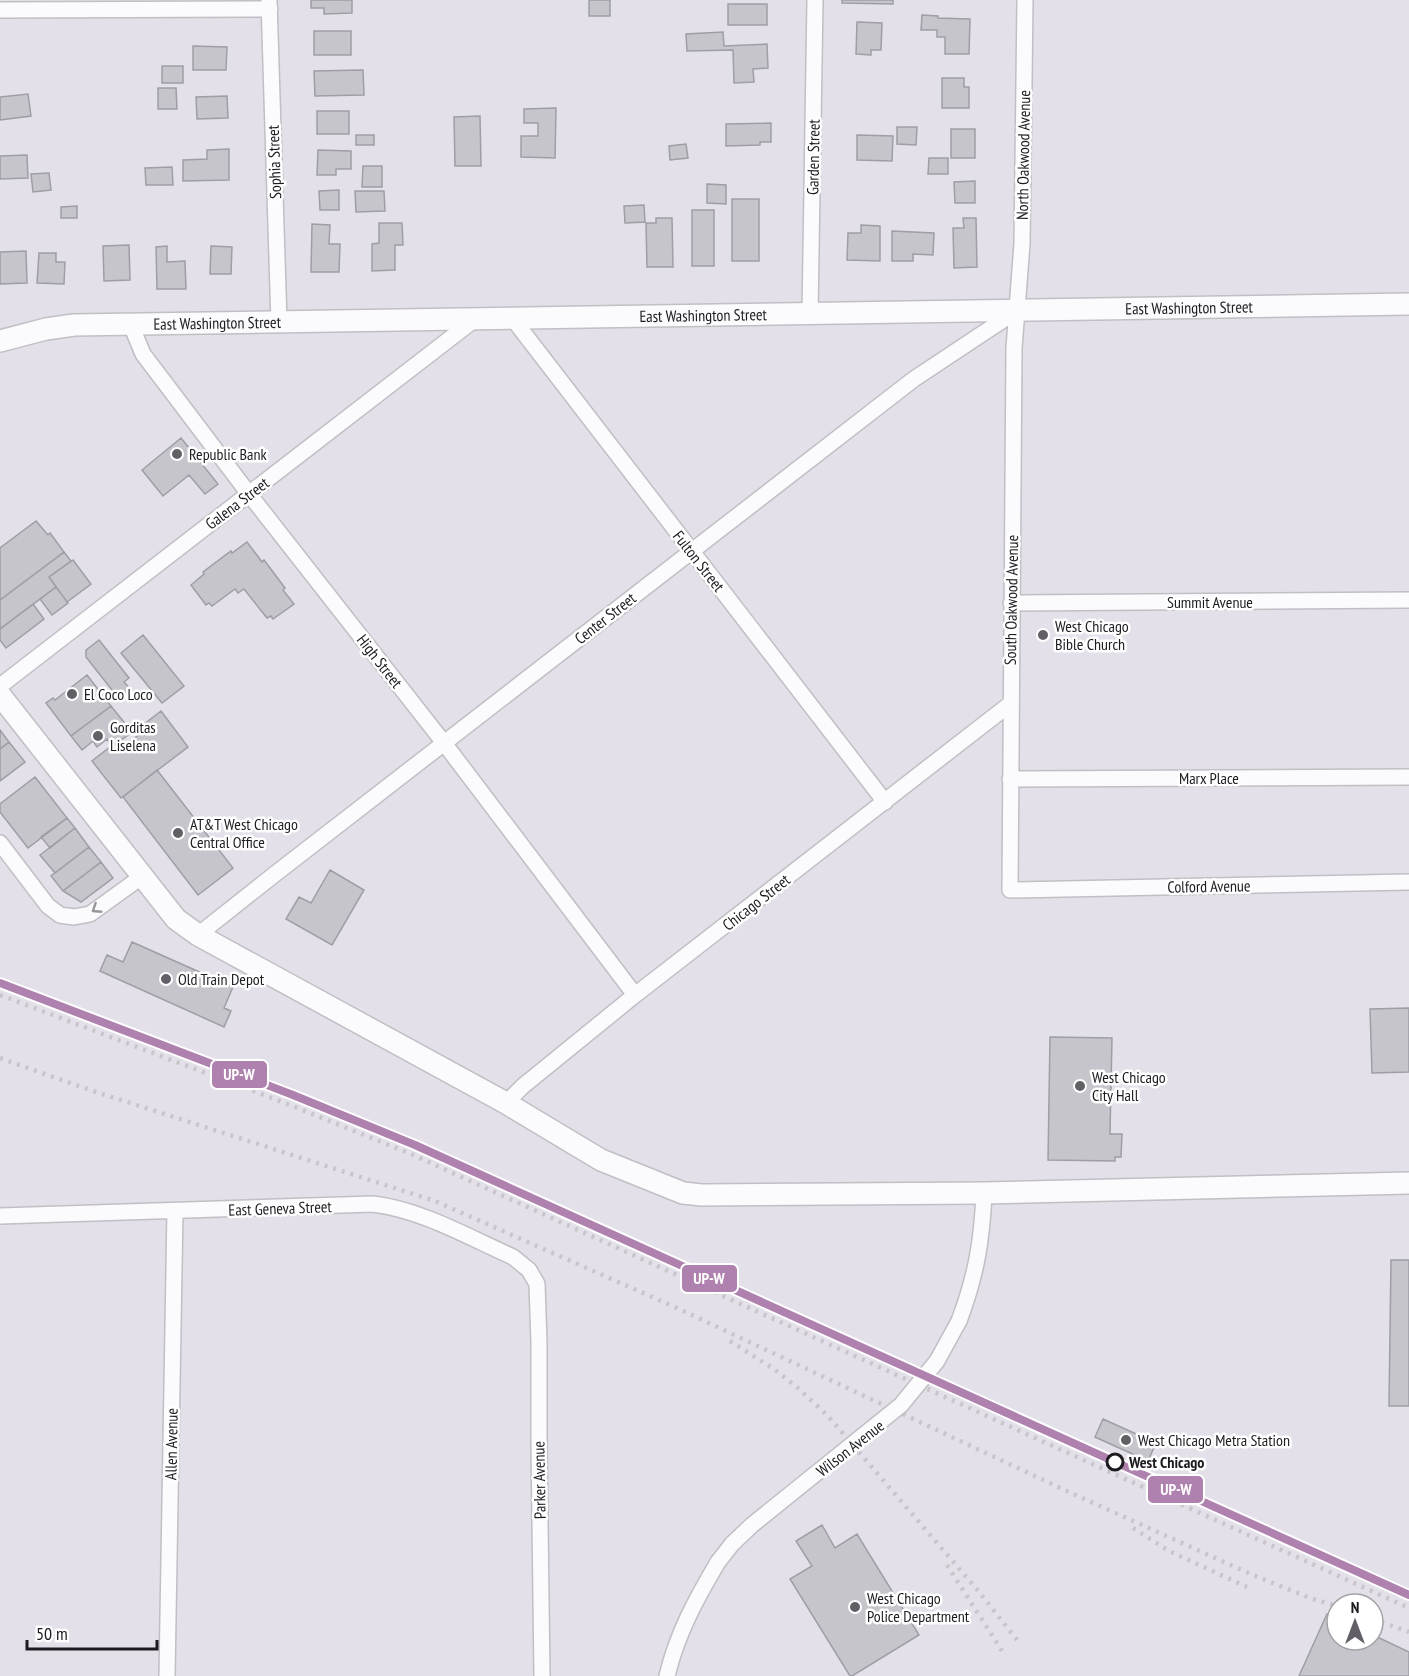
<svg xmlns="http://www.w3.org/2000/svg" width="1409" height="1676" viewBox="0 0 1409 1676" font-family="'PT Sans Narrow',sans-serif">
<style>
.building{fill:#c6c5cc;stroke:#9f9da5;stroke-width:1.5}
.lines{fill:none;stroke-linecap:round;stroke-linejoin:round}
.street-casing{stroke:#c1bec4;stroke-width:18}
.secondary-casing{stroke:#c1bec4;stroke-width:24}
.street{stroke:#fbfafc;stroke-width:15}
.secondary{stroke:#fbfafc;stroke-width:21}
.rail{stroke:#c8c6ca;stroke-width:4.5;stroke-dasharray:3 6;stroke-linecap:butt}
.street-bridge-casing{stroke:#c1bec4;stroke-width:18;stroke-linecap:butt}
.street-bridge{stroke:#fbfafc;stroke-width:15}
.rail-1-casing{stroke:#fff;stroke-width:12}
.rail-1{stroke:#af81ae;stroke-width:8}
.oneway{stroke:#979599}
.poi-dot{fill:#635f66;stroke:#fff;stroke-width:2}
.stop-dot{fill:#fff;stroke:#1d1a20;stroke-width:3}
.labels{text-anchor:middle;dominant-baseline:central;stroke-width:5;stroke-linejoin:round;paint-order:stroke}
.street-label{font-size:16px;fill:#1d1a20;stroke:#fff}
.poi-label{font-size:16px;fill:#1d1a20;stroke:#fff;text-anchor:start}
.stop-label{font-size:16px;font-weight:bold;fill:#1d1a20;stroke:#fff;text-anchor:start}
.line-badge{stroke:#fff;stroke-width:2}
.badge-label{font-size:16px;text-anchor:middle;font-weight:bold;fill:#fff}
</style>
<rect width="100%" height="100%" fill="#e4e0e9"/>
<!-- building -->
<path class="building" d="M311,0H352V13L324,14V8H311Z
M589,0H610V16H589Z
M842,0H893V4L842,3Z
M728,4H767V25H728Z
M922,15L938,16V18L970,19L969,54H945V37H937V30H921Z
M857,22L882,23L881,50H871V55L856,54Z
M314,31H351V55H314Z
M723,32L724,46L767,44L768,68L753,69L754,82L734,83L733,50L687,51L686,34Z
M193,46L227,47L226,70H193Z
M162,66H183V83H162Z
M363,70L364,95L315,96L314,71Z
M942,78H964V87H969V108H942Z
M158,88H176L177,109H158Z
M28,94L31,116L0,120V97Z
M227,96L228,118L197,119L196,97Z
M556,108L555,158L521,157V136H538V123H524V109Z
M317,111H349V134H317Z
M480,116L481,166H455L454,117Z
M771,123V142H760V145L726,146V124Z
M897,127H917L916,145L897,144Z
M951,129H975V158H951Z
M356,135H374V145H356Z
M857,135L893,136L892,161L857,160Z
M686,144L688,158L670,160L669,146Z
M229,149V180L183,181V160L207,159V150Z
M318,150L351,151V169H336V175H317Z
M27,155L28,178L0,179V156Z
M929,158H948V174H928Z
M363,166H382V187H362Z
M172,167L173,185H146L145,168Z
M49,173L51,190L33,192L31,174Z
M975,181V203H955L954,182Z
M707,184L726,185V204L707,203Z
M339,190V210H320L319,191Z
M355,191H384L385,211L356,212Z
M732,199H759V261H732Z
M644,205L645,222L625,223L624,206Z
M77,206V218H61V207Z
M692,210H714V266H692Z
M656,218H672L673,267H647L646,223H656Z
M963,218H976L977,267L954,268L953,228H964Z
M379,223H402L403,245H395V270L372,271V244L379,243Z
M312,224L330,225L329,244H340L339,272H311Z
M861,225L880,226V261L847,260L848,233H861Z
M892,231L934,233L933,255L913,254V261H892Z
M129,245L130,280L104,281L103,246Z
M167,246V262L185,261L186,289H157L156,247Z
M211,246L232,247L231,274H210Z
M26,251L27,283L0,284V252Z
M39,253H56V262H65L64,284L37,283Z
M181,438L218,484L205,494L189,475L163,496L142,470Z
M36,521L48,535L50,533L64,552L0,600V548Z
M247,542L262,562L264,560L285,588L283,590L294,604L273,619L271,616L267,618L244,589L238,593L235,589L212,606L209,603L206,605L191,585L204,574L203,572L231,551L232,553Z
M64,552L71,561L49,577L56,587L0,629V600Z
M73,560L91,584L67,602L49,577Z
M56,587L68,603L52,615L40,599Z
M33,604L44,619L6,648L0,640V629Z
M143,635L184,686L162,703L121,653Z
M99,640L129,678L124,682L131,690L119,699L86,657V650Z
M87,675L111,706L71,736L46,703L53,698L55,700Z
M111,706L132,732L112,747L107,739L97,747L93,741L82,750L71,736Z
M161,711L188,747L121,798L92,761L110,747L115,753L141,733L138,729Z
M0,730L9,742L0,749Z
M9,742L25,762L0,781V749Z
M157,770L233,868L198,895L123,797Z
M35,777L67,818L28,848L0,812V804Z
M67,818L75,828L50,848L41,837Z
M75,828L89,847L55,873L40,855Z
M89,847L101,862L63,891L51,876Z
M101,862L113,878L81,902L63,891Z
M330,870L364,890L332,945L286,919L299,897L311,903Z
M132,942L233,987L224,1008L231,1011L224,1027L100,971L107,955L123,962Z
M1409,1008V1072L1372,1073L1370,1009Z
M1050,1037L1112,1038L1110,1134H1122L1121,1157H1115V1161L1048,1160Z
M1391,1260H1409V1406H1389Z
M1103,1419L1156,1443L1148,1461L1095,1437Z
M822,1525L835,1548L857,1534L919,1635L852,1676H850L790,1579L812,1566L796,1541Z
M1327,1614L1337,1619V1640H1373V1635L1409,1652V1676H1299Z"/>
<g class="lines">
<defs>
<path id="street" d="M269,0L279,323
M1025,0L1022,244L1014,348L1010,890L1409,882
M0,10L270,9
M810,314L815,0
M513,319L885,802
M131,325L143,354L249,494L444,743L635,995
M1011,603L1409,600
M0,686L474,320
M1010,779L1409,777
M0,843L48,906L60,915L74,917L90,914L144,875
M198,935L275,874L914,379L1018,310
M506,1103L523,1086L635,995L1010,704
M0,1216L373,1204C422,1210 468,1237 513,1257L529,1270L537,1284L539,1343V1444L542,1676
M959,1321C976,1276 982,1241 984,1193
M167,1676L175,1211
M667,1676C677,1634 696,1599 718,1562"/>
<g id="secondary">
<path id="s1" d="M0,341L46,329L74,325L1409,304"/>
<path d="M0,695L176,919L198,935L506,1103L601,1160L683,1193L702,1195L984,1193L1409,1183"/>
</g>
</defs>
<!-- street casing -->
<use href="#street" class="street-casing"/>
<!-- secondary casing -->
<use href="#secondary" class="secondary-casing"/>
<!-- street -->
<use href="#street" class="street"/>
<!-- secondary -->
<use href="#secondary" class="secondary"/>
<!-- rail -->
<path class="rail" d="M0,995L290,1105L411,1154L1409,1608
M0,1058L90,1090L435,1201L677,1308L1069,1492L1253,1575L1310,1598L1337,1606
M730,1341L774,1369L798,1388L828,1416L980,1593L1017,1640
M1133,1528L1169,1551L1247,1587
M947,1565L1002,1651
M1373,1619L1409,1632"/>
<defs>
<path id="street-bridge" d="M718,1562L732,1544L752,1525L901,1405L937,1361L959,1321"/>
</defs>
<!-- street-bridge casing -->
<use href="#street-bridge" class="street-bridge-casing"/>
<!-- street-bridge -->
<use href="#street-bridge" class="street-bridge"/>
<defs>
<path id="rail-1" d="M0,983L293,1095L415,1145L1409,1595"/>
</defs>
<!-- rail-1 casing -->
<use href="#rail-1" class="rail-1-casing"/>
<!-- rail-1 -->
<use href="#rail-1" class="rail-1"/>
</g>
<!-- one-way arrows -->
<defs><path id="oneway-chevron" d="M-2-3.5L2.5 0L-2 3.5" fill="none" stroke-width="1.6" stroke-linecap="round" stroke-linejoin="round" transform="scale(1.5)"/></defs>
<use class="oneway" href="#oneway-chevron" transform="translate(96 909) rotate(147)"/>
<!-- markers -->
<g class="poi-dot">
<circle cx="177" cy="454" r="6"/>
<circle cx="1043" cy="635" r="6"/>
<circle cx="72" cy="694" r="6"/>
<circle cx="98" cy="736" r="6"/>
<circle cx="178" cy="833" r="6"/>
<circle cx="166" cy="979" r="6"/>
<circle cx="1080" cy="1086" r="6"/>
<circle cx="1126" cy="1440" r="6"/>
<circle cx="855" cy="1607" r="6"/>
</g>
<circle class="stop-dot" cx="1115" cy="1462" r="8"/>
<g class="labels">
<!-- street labels -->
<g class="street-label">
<text transform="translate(1023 155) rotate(-89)">North Oakwood Avenue</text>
<text transform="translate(813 157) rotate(-89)">Garden Street</text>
<text transform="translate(274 162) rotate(-92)">Sophia Street</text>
<text stroke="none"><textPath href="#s1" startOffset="1191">East Washington Street</textPath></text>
<text stroke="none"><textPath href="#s1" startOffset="705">East Washington Street</textPath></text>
<text stroke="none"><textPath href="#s1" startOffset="219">East Washington Street</textPath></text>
<text transform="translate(237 503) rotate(-37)">Galena Street</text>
<text transform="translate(699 561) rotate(52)">Fulton Street</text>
<text transform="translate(1011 600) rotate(-89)">South Oakwood Avenue</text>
<text x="1210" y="602">Summit Avenue</text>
<text transform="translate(605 618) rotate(-38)">Center Street</text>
<text transform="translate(380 661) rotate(52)">High Street</text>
<text x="1209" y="778">Marx Place</text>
<text transform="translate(1209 886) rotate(-1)">Colford Avenue</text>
<text transform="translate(756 902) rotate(-38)">Chicago Street</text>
<text transform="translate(280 1208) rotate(-2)">East Geneva Street</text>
<text transform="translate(171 1444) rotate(-89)">Allen Avenue</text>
<text transform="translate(850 1448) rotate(-38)">Wilson Avenue</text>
<text transform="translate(539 1480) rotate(-91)">Parker Avenue</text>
</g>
<!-- poi labels -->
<g class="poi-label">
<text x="189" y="454">Republic Bank</text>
<text x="1055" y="626">West Chicago<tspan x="1055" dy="18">Bible Church</tspan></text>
<text x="84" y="694">El Coco Loco</text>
<text x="110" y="727">Gorditas<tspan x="110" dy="18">Liselena</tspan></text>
<text x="190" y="824">AT&amp;T West Chicago<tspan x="190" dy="18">Central Office</tspan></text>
<text x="178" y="979">Old Train Depot</text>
<text x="1092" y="1077">West Chicago<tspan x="1092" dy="18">City Hall</tspan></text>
<text x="1138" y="1440">West Chicago Metra Station</text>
<text x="867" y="1598">West Chicago<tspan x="867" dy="18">Police Department</tspan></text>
</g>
<!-- stop labels -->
<g class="stop-label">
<text x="1129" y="1462">West Chicago</text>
</g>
</g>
<g class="line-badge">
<rect x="211" y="1060" width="57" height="29" rx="6" fill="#af81ae"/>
<rect x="681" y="1264" width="57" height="29" rx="6" fill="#af81ae"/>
<rect x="1147" y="1475" width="57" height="29" rx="6" fill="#af81ae"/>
</g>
<g class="badge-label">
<text x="239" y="1080">UP-W</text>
<text x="709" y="1284">UP-W</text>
<text x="1176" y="1495">UP-W</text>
</g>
<!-- north arrow -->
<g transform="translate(1355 1622)"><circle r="28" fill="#ffffff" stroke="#a5a3a6" stroke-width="1.5"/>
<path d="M0-4.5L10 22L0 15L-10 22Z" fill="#635f66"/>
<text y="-9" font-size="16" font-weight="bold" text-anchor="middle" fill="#1d1a20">N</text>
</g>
<!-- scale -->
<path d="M27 1640v9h130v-9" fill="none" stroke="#1d1a20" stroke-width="3"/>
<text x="36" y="1640" font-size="18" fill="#1d1a20" stroke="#ffffff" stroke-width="4.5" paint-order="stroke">50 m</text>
</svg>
